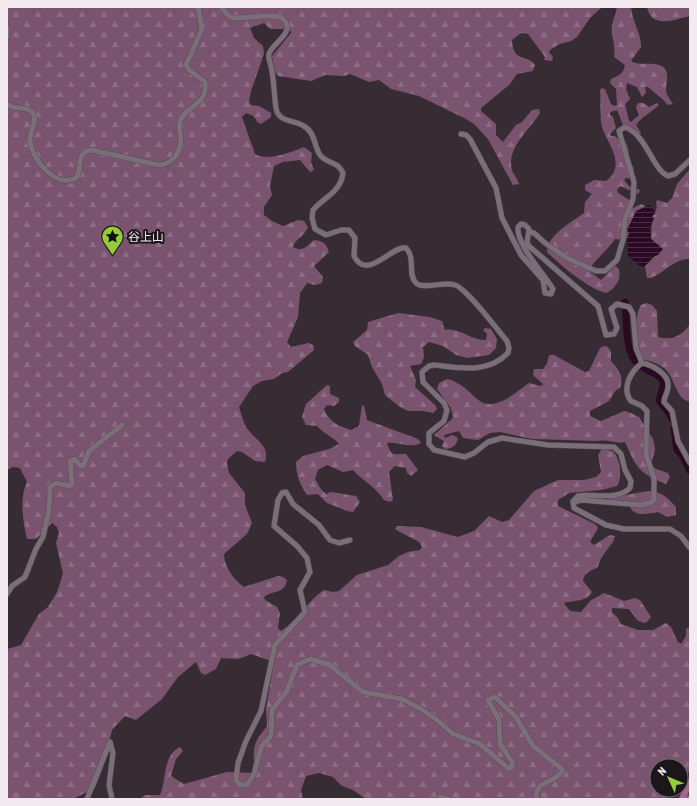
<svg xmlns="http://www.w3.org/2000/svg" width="697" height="806" viewBox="0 0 697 806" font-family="'Asap Condensed','Noto Sans JP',sans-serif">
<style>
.forest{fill:url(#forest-firs)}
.water{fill:url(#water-rules)}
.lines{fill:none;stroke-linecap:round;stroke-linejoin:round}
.river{stroke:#290a22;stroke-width:7}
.minor-casing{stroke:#554c52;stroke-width:6}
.major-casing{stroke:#554c52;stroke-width:7}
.minor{stroke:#7c6e78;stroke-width:5}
.major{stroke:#a86497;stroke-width:6}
.labels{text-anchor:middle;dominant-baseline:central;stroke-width:4;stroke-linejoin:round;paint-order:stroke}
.poi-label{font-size:12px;fill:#f2eaef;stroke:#1b1619;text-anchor:start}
</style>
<defs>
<pattern id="forest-firs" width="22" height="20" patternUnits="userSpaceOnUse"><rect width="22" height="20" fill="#7a546f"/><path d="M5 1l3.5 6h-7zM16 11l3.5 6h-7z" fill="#8d6d84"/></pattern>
<pattern id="water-rules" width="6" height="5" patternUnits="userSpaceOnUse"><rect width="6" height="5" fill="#290a22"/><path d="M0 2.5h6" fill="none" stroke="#482e42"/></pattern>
</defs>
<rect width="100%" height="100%" fill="#372c33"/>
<!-- forest -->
<path class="forest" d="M7,7H602L590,18L577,37L571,41L560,44L551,49L549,53L553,56L552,61L544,60L545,57L528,34L521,33L512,40C513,64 527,53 535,65L533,71L517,74L509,85L481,108V111L496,124V135L503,142L516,125L522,122L532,110L539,109L540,113C529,131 506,148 512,170C513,174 518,179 519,184L513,185L488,139L474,124L466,119L419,96L391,89L379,80L369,82L350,74L344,76L325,75L311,81L278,76L275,72L272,56L291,33L290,29H270L264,23L250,28L254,38L263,46L264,54L251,91L249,102L251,105L259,106L271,113V117L261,124L257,122C255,116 252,115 246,113L242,117L255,154C265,162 293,152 304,147L312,153L311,162L314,170L310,172L300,160L283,162L274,166L270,186L272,195L264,207V215L272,221L283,226L298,220L304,221L308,227C305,236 295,239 293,247C303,252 306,247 314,240C323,241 326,243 329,252L314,266L323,277L322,283L315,285L307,283L300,293L298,317L287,342L291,347L309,343L313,345L314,350L288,372L282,373L274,379L262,381L253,386L239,407C241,413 243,420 245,425C252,439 271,444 265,462L255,461L242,452L237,451L228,459L227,463L229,473L245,493V505L252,523L247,534L224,554C224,566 234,580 244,587L278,576L283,577L287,580C285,594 273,590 264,597L265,600L277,607L280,613L278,628L281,631C298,620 307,601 324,590L333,592L339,591L357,575L388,565L399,556L408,552L420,550L422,547L419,542L398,531L395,529L397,526L421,527L458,537L474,531L489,516L502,522L509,520L534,491L558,480H584L596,477L601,472L598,455L602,449L613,451C620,458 623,478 617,486L601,490L569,493L558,500V506L595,524L598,528L590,542L594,545L610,535L615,536C614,545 601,553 598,567C591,571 584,572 583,581L592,592C587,602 574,600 564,603L570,611L581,612L590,601L604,593L624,601L635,598L640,600L651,617L646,623L638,621L629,609L612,608V612L618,618L621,624L638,630H653L666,623L671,627L678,642L681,644L686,636V629L690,627V770L683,780L681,781V766H657V790H665L664,794L668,799H366L353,790L342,786L333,777L319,773L306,776L301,790L303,799H140L145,795H160C167,779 162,756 180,747L183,751L176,759L171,776L184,784L227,772L253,773C255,765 253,759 254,751C254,741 262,733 267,726L266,709L274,662L251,654L239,659L221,658L216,669L205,675L201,673L196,662L178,677L162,699L136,720L125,716L112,730L103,768L95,788L73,799H7V649L21,645L39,614L48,607L57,592L63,574L56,543L59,533L57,527L52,523L36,539H27C23,521 19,499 27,482L20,468L13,467L7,470Z
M617,7H631C632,21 641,32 641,47L631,61C640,68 664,57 667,74C668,79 666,84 666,90C666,95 670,99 673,104L668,105C662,98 655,93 648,87H645L646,93L642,97L637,87L627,83L626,89L630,99L625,104L629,121L631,122L639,115L636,108L637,104C642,101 645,104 649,107L657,103L659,105C653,111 639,119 636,125L641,133L640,134L630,127L623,125L617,110L610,112V115L613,117L616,128L610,134L611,136H615L619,140H623C628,144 630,153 628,159L634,168L632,179L626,178L624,180L629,186L640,190L638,194L620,186L617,190L618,193L631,201L633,208L641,204L645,206C643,209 637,211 635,214C632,222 631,234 626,240L615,239C609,249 591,263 589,271L601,280L615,266L618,268C623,278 615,289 606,293C589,289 560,265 547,252C547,235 572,222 584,213L585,202L592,194L585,190V185L594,180L606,181C626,166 610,147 603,130C599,120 601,101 600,90L602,88L605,89L611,104L614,106L617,105L616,89L610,83L611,79C619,75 623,75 625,65L614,57C616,44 610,33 612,25C613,19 616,14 617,7Z
M647,7H690V16C675,19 652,30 647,7Z
M690,169V259C674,257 657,280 647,278L645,266L656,255L660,247L651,239L652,216C656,211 658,209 656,203L657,200L667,203L672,198L677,184Z
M646,303L652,305L657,311L658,337C673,341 680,336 690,325V402C674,398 676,378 664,368C659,364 651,361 644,360C636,348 633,317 641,305Z
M398,313L430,317L442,321L445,330C460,327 471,341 486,340L487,334L483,330L485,328L491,329L497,339L496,348L489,355L467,358L456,355L443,346L429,342L423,347L424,357L421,364L410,366L416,380L415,387L435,405L437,409L433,413L423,411H408L400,407L385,395L382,384L372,367L368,355L355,346L353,342L367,330L368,322Z
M604,346L608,347L611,352V361C619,370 624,376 620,388L616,390L609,401L590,411V416L601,421L624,411L631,413L639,417L653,439L655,449L651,465L656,469L668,473L670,477L666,484C639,473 637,469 625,442C616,444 608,439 597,441L532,439L500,432L490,433L478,440L463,438L459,431L444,435L445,438L452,435L458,438C457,445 452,449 445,449L442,446L444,441L434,435L453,418L451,408L437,389L439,383L447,379C460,382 467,390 477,399C493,414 516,392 529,383L541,386L543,384L533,375L534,369H543L547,364L549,355H554L585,372L589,371L600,348Z
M327,385L330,386V394L339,398V402L334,406L327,405L324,409C329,422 338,426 351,430L359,426L362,405L364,406L367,420L418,439L421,443C409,449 398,441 387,443C392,459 395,453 406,454L418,470L411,476L407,473L406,468L395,466L389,472L393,500L390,502L384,500C376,487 363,481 353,470L343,472L327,465L318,470L315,479L320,488L326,494L331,492L356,496L360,502L353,512L347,511L327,503L318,494L307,495C300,485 296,475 296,462L303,456L329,449L339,444C336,439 323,433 317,426L306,425L302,417L306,404Z
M648,491C662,492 667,497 676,507V515L667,517L658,512C645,514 633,518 628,503L607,500L609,498Z"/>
<!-- water -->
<path class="water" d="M649,205L656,213L652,216L654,218L650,228L651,239L663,249L658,255L653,257L644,267L638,265L628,256L627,238L629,234L627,230L636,211Z"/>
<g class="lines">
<!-- river -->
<path class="river" d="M625,302C627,319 624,354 639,365C648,372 658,372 664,383L659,400C663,408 670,411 672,419
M674,429L677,450L682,455L690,471"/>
<defs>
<path id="minor" d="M221,7L230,17L235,18C246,19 275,12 283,19C297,32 272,43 269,54C268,58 270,62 271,66C274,80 274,94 276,108C278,122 293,120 302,125C316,132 313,144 320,155C327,164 338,161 343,173C341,192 323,198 313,210L312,218L315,229L326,235L341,230H349L355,238L354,256C367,282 392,245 406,248C416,258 407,274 416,283C423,290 444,281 455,285C467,289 496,328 507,341L509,348L508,353C488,374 459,368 434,365L429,366L422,372L423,382L444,403L447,410L444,421L429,433V444L434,450L465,457L474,453L488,442L502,438L548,445L614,447L621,454L625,470L631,481L630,488C617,501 593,493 578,496L573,501L574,508L606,525L624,529H670L681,536L690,548
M7,27V37
M7,104C14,111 26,105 33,113C38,120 29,132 30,140C31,159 56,189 76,178C84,168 74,152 92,150L158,165C171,165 180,154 181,141C181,133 177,127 181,119C189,105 208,104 205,82L188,69L186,65L202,29L198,7
M461,134L466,135L470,139L496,188L502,218L521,255L543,280L545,293L551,294L553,289C544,274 516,244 518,227L521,224L525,225L529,229L527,243L530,247L598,306L606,335L614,334L617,328L611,309L617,304L629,307L633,314L636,348L642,363
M529,232L534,233L545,243L567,258L596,271H605L617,260L623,240L625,219L633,199L634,182L619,131L625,127C647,135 652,169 668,176L675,174L690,160
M573,503L581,500L641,505L650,503L654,500V479L646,454L647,411L642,406L631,401C621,388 631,371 642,363C652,365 670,374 668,387C668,393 664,396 664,402L672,411L678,441L690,463
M350,540L339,543L330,540L319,525L293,504L286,492L282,493L278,500L274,526L297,546L307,558L310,572L300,590L305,612L275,645L261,711L246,741L238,763L236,780L240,785H247L254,774L261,747L271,736L272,710L287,691L297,665L310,659L330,665L363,692L402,699L421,709L436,719L453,734L480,744L508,768H511L513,763L500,744L499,720L488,700L495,697L516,717L533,746L562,769V772C554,783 533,781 537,799
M7,594L12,586L25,577L36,549L43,537L49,509L50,487L56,483L70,486L72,483L70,461L75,459L80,466H83L89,451L122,425
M110,742L113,753L109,785L112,799
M87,799L110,742
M439,799L440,797L448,799
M687,799L690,797"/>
<path id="major" d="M682,799L690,782"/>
</defs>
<!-- minor casing -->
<use href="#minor" class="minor-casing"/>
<!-- major casing -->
<use href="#major" class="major-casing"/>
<!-- minor -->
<use href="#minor" class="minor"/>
<!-- major -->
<use href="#major" class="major"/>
</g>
<!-- icons -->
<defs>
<symbol id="sight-pin" viewBox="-11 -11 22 30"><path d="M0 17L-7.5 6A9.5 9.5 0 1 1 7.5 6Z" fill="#95cc3a" stroke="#1b1619"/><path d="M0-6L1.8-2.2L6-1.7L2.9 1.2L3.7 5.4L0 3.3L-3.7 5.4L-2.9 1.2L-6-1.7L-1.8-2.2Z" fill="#111"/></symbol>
</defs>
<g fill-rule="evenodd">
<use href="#sight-pin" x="100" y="224" width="25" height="34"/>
</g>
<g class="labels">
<!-- poi labels -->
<g class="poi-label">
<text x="128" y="237">谷上山</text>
</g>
</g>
<!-- border -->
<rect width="697" height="806" fill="none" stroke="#f2eaef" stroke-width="16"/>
<!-- north arrow -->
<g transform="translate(669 778) rotate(314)"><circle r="19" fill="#1b1619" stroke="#716b6f"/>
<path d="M0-3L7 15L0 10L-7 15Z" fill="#95cc3a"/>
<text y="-6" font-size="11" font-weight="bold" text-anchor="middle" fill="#f2eaef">N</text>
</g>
</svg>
